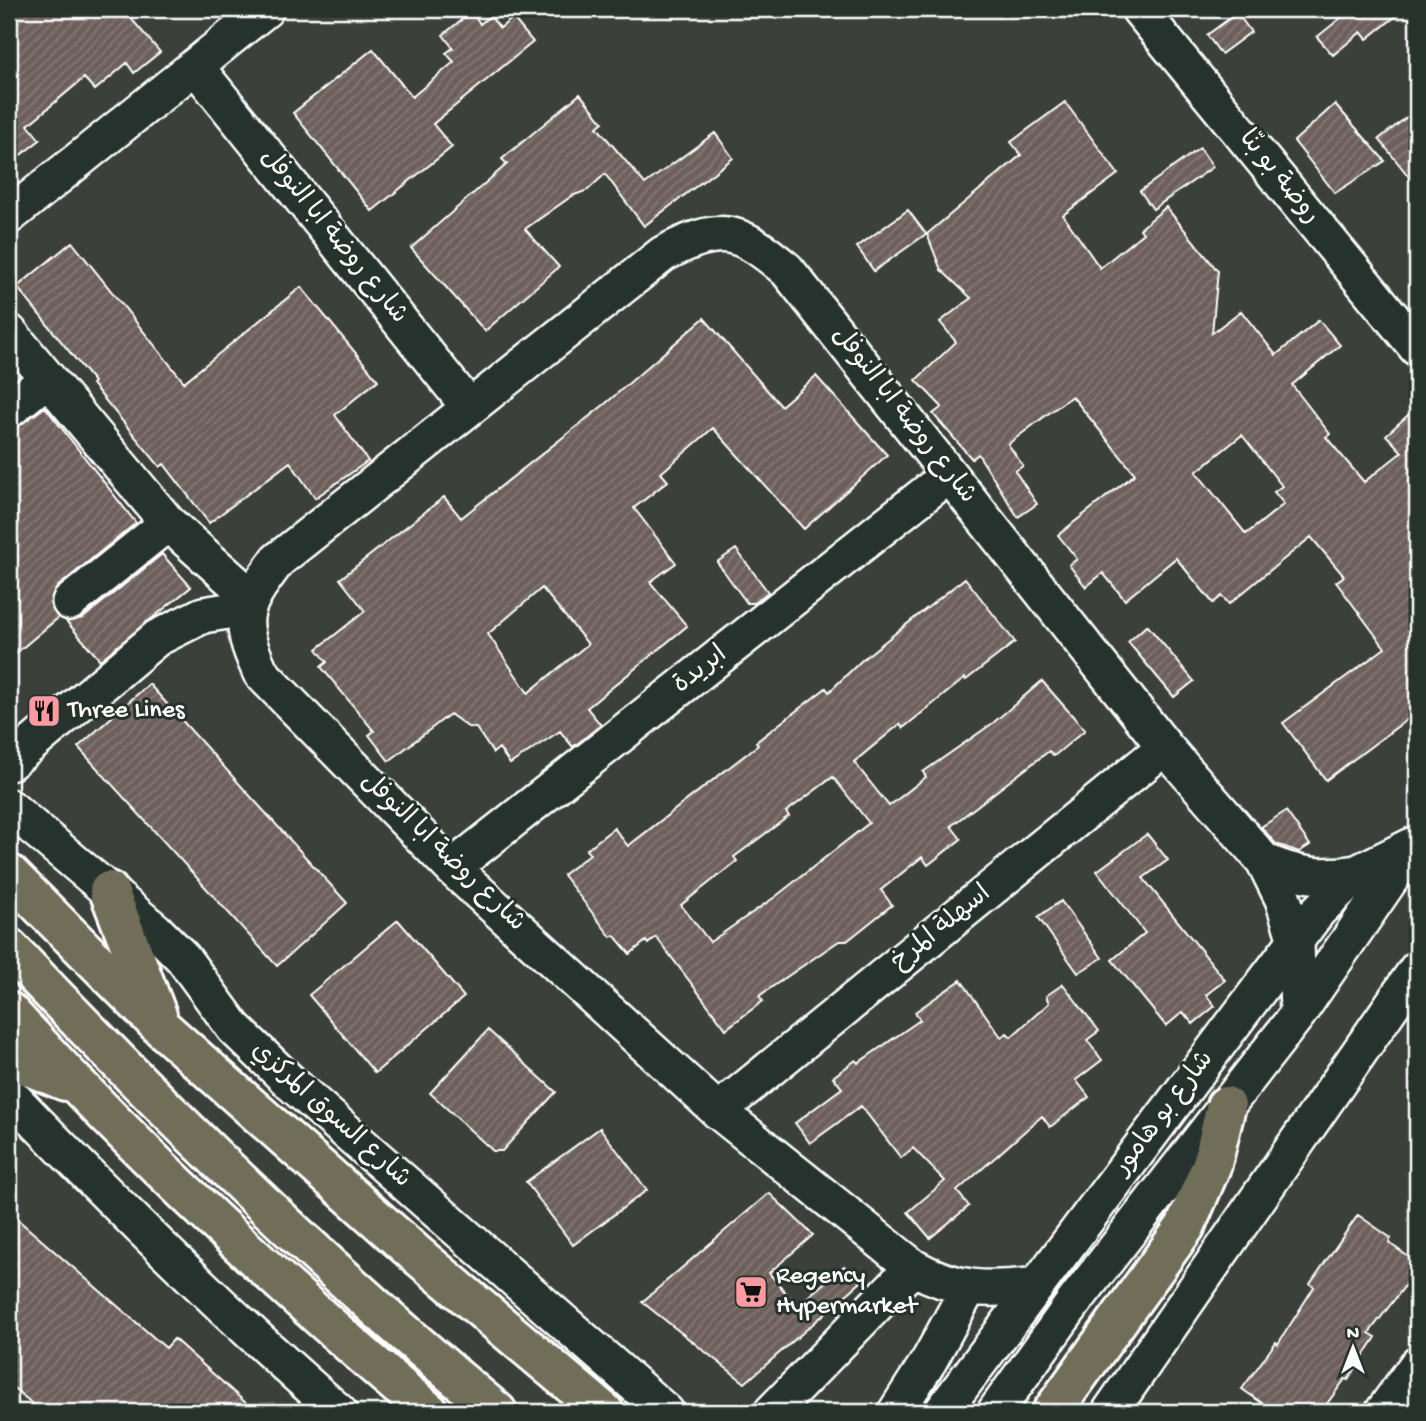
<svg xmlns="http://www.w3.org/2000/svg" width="1426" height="1421" viewBox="0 0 1426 1421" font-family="'Gochi Hand','Playpen Sans Arabic',sans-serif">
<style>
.building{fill:url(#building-hatch);stroke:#fff;stroke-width:2;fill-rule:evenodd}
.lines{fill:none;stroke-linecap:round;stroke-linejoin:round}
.minor-casing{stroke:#fff;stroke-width:40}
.major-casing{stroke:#fff;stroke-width:44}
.minor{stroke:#26332d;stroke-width:35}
.major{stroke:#706e59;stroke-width:38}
.labels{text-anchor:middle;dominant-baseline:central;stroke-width:6;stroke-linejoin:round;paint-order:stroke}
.street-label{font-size:26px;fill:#fff;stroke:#26332d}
.poi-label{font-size:26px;fill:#fff;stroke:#26332d;text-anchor:start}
</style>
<defs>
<pattern id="building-hatch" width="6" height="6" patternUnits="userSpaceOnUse" patternTransform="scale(1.75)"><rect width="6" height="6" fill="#6d605b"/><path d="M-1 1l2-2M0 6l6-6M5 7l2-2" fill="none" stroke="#837874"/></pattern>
</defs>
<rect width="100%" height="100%" fill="#3b403b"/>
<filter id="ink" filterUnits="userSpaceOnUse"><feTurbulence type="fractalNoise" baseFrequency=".0143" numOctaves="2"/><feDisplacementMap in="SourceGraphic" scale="14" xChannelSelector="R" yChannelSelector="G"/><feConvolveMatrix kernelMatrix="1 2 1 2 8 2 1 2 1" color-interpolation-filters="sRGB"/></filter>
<g filter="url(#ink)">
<!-- building -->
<path class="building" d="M9,9H123L160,52L134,73L127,63L95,90L84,78L28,125L40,140L9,164Z
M1343,9H1405L1367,39L1361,32L1333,55L1317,37L1347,13Z
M472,11L480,24L490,16L500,28L513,18L533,42L433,124L452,147L372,211L293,113L373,49L412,97L454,62L446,53L453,48L443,35Z
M1237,13L1251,32L1221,54L1207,35Z
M580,94L603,122L597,127L645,184L715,133L733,158L644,226L605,174L588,190L572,196L525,229L559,267L485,331L411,248L507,164L502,159Z
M1065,102L1118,174L1063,215L1100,268L1143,233L1140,229L1166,207L1218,271L1212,333L1241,311L1276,355L1319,320L1340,345L1292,385L1330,434L1326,437L1364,482L1402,452L1386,435L1417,407V712L1326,780L1283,723L1385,648L1336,582L1344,576L1311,537L1229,604L1222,596L1213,603L1176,558L1125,600L1103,573L1086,587L1069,565L1077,559L1058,535L1135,474L1072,396L1008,444L1023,466L1015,471L1037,504L1018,517L978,454L972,459L933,414L942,407L916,380L956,342L940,322L971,298L941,270L927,234L1021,155L1011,142ZM1242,435L1282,486L1274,492L1284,504L1246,534L1196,472Z
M1335,104L1385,161L1335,193L1294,141Z
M1417,109V187L1379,139Z
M1200,148L1213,167L1153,209L1140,191Z
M908,210L926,234L874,271L857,247Z
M72,242L184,382L301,287L378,380L335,415L368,461L315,498L290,462L209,523L164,464L160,467L92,384L94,382L17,287Z
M704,318L781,406L816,376L887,455L804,529L713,428L661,473L668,481L634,508L676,563L650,582L687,626L587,708L601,725L573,747L560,731L510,764L499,748L493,753L476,728L468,727L450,714L389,761L369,735L374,731L321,667L327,662L317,649L365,611L340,579L444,497L461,518L605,404ZM542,588L588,644L528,693L488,634Z
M45,407L136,523L57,587L50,604L58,618L9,659V433Z
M736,549L768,592L754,603H747L717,562Z
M162,554L191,587L100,660L66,621L83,618Z
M965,578L1015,642L966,680L965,678L903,728L900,724L854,762L889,806L926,777L923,772L993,723L1042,681L1085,730L1054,756L1049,751L951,826L961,839L928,865L922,857L881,890L892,905L847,941H839L759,996L763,1001L726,1029L656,937L648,944L646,941L630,954L614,935L611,937L563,875L590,854L586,850L614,828L628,846L758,745L756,742L826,688L829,692L863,659ZM833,777L869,823L775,897L710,942L681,905L737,861L734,857L789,816L786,812Z
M1147,625L1194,681L1174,697L1128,642Z
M149,684L347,903L277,966L78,747Z
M1286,811L1310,845L1299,852L1276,844L1261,827Z
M1147,834L1168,860L1143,878L1225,980L1206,995L1215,1006L1193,1024L1183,1012L1166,1026L1112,960L1145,933L1097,871Z
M1061,901L1102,958L1078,973L1038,917Z
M398,920L464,997L375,1073L309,995Z
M961,980L1001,1037L1007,1033L1011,1037L1049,1003L1046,996L1063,984L1099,1031L1087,1040L1102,1060L1076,1080L1089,1097L1050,1127L1042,1116L957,1191L969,1206L930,1238L908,1212L945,1181L913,1148L901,1158L861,1106L810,1143L795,1123L842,1088L833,1077L856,1060L858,1063L920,1020L915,1012Z
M488,1030L556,1092L502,1151H493L430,1093Z
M600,1128L647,1190L573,1245L526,1182Z
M769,1193L813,1235L769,1273L797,1306L844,1266L861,1282L745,1383L642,1302Z
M9,1212L166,1348L174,1339L256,1412H42L9,1384Z
M1358,1215L1391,1238L1389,1243L1417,1263V1270L1369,1333L1376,1337L1348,1380L1345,1379L1321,1412H1275L1242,1389L1276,1342L1278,1344L1314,1287L1310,1284Z"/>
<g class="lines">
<defs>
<path id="minor" d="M1139,9L1417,348
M196,67L469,407
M9,216L266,9
M9,332L168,523L251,597
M9,410L47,379
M70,602L168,523
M9,763L157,638L203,615L246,608
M9,807L156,931L183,958L234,1028L291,1083L666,1412
M1264,861C1296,876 1323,879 1357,873
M452,868L949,475
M9,1094C115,1204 224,1312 339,1412
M718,1111L1165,747
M1036,1285C988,1291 956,1291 913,1267L718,1111L452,868L261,673C235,617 243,607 278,560L663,254C721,224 737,228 787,270L1165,747L1264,861L1283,899L1296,941L1298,1014
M772,1412L913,1267
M896,1412L930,1359L968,1289
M942,1412L1318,911L1357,873L1414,845
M995,1412L1074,1302L1298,1014L1411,849
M1110,1412L1417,969
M1383,1412L1417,1365"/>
<path id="major" d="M9,874L161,1027L416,1254L604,1412
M109,891L157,1015
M9,948C163,1111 324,1269 497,1412
M9,1012C141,1157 280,1285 429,1412
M9,1058L65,1081
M1052,1412L1185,1227L1212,1164L1226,1106"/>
</defs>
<!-- minor casing -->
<use href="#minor" class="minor-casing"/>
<!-- major casing -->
<use href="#major" class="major-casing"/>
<!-- minor -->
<use href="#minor" class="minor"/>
<!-- major -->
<use href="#major" class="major"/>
</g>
</g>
<!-- icons -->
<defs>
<symbol id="restaurant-square" viewBox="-11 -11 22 22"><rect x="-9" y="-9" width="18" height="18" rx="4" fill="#ff9aa2" stroke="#26332d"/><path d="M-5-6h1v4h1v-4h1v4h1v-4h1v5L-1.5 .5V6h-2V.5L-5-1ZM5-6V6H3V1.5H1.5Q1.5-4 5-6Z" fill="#111"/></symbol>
<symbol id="supermarket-square" viewBox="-11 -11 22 22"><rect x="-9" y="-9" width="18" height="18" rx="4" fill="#ff9aa2" stroke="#26332d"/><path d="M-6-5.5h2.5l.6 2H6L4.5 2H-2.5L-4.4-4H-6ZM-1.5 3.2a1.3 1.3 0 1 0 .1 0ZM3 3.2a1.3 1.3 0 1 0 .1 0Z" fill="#111"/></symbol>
</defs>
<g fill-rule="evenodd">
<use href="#restaurant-square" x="25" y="692" width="38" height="38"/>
<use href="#supermarket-square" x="732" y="1273" width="38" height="38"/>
</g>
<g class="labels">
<!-- street labels -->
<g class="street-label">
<text transform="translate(1278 178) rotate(51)">روضة بو بنّا</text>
<text transform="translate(333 237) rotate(51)">شارع روضة ابا النوفل</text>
<text transform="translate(903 416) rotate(52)">شارع روضة ابا النوفل</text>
<text transform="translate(701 671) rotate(-38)">ابريدة</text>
<text transform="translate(442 853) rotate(44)">شارع روضة ابا النوفل</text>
<text transform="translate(942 929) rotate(-39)">اسهلة المرخ</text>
<text transform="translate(1165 1114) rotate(-53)">شارع بو هامور</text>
<text transform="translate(330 1116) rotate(42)">شارع السوق المركزي</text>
</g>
<!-- poi labels -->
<g class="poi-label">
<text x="68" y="711">Three Lines</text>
<text x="776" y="1277">Regency<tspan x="776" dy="30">Hypermarket</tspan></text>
</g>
</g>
<!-- margin -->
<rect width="1426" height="1421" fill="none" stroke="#26332d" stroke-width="35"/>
<rect x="18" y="18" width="1391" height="1386" fill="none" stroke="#fff" stroke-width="2.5" filter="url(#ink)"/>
<!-- north arrow -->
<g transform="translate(1353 1348)" stroke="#26332d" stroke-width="5" paint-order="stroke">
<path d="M0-5L12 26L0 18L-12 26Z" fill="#ffffff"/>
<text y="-10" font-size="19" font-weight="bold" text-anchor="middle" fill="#ffffff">N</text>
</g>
</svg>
